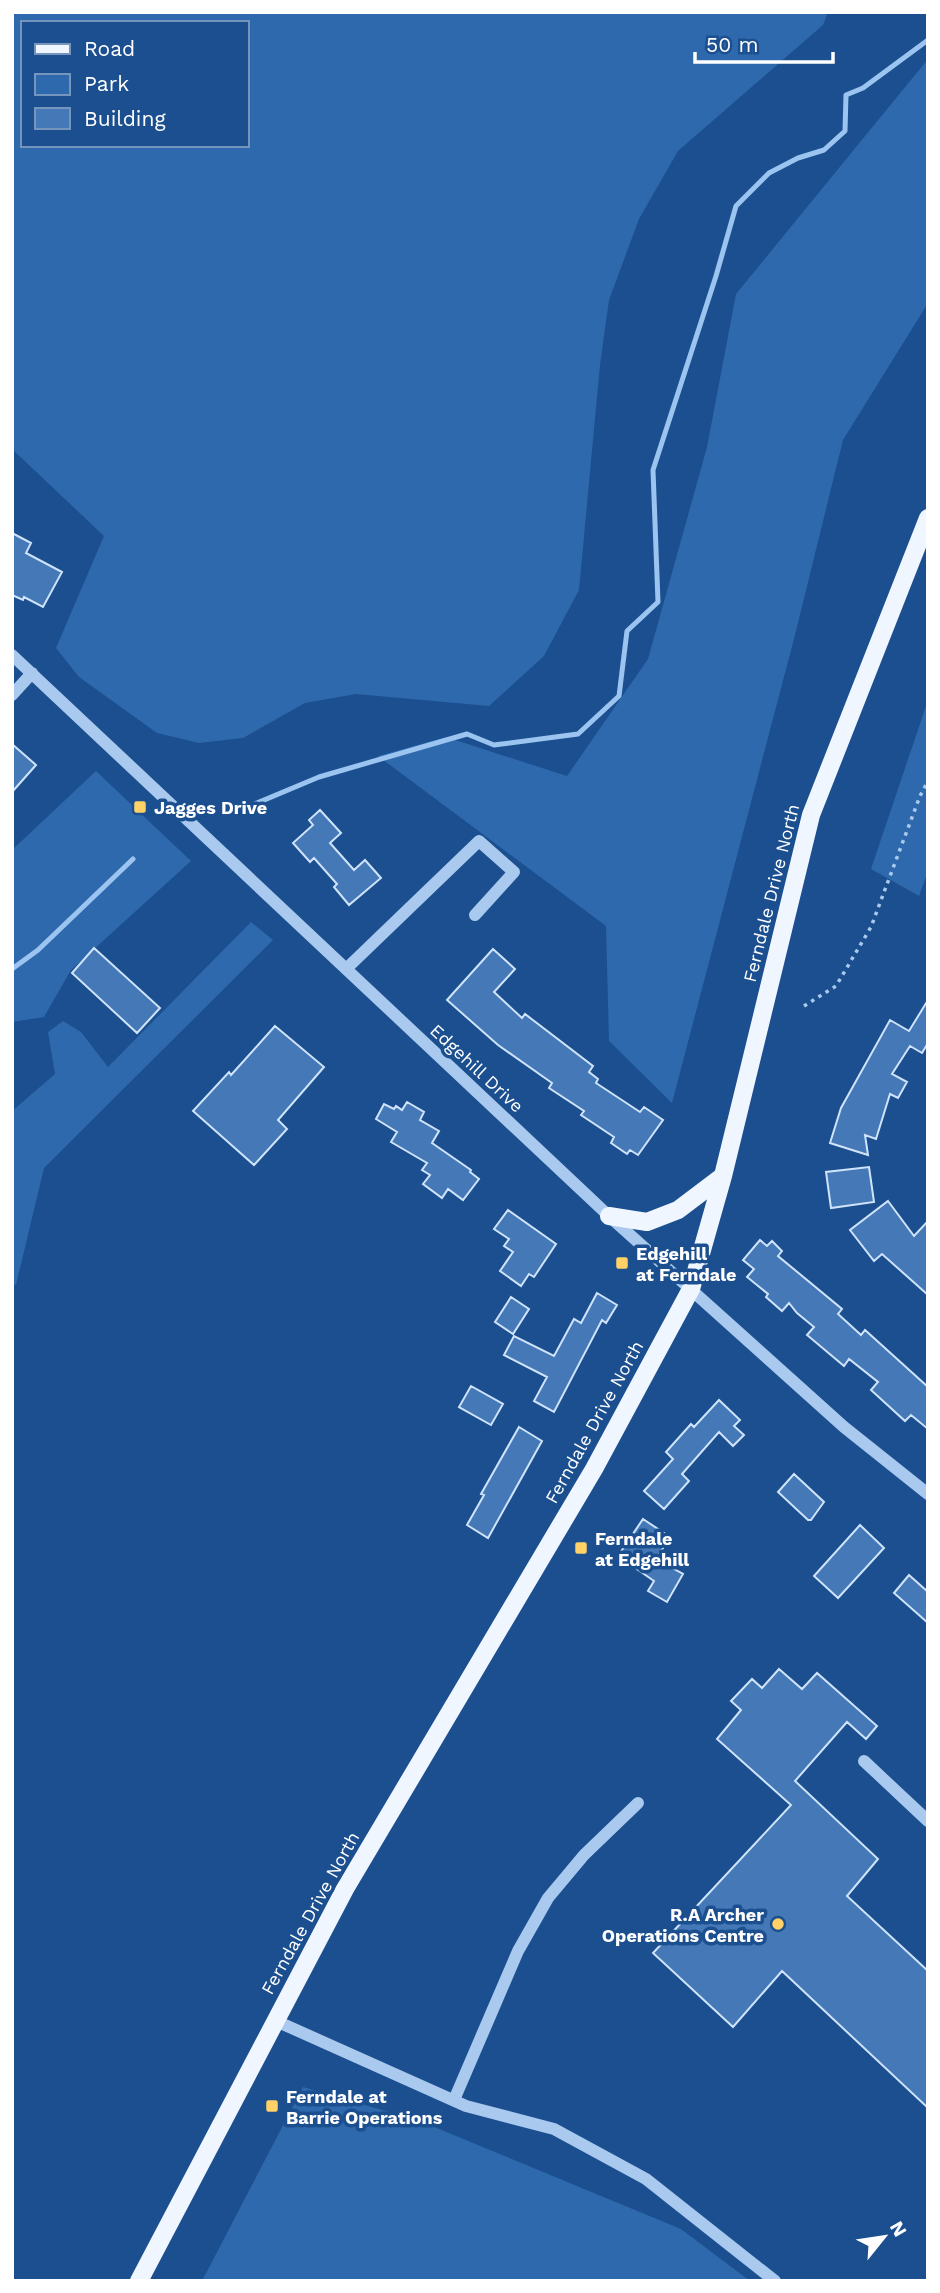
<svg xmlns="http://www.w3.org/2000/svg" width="940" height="2293" viewBox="0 0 940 2293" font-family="'Work Sans',sans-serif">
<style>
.green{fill:#2e69ad;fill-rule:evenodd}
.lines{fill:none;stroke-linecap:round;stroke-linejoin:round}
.stream{stroke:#9cc4f0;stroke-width:5}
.building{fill:#4478b7;stroke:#cfe3fa;stroke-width:2}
.path{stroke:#a9c9ee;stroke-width:3.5;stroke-dasharray:3.5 5;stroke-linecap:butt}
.minor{stroke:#a9c9ee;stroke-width:12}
.major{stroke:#f0f6ff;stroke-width:18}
.poi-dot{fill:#ffd166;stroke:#1b4f8f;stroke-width:2.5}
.labels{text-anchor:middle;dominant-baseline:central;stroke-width:7;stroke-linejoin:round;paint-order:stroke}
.poi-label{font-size:18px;font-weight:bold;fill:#fff;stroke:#1b4f8f;text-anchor:start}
.street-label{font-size:18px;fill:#fff;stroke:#1b4f8f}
</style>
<rect width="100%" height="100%" fill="#1b4f8f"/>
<!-- green -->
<path class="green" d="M12,12H828L823,25L678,151L639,219L609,300L600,365L579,590L544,656L489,706L356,694L305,703L243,738L199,743L157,733L79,677L56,648L104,536L12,449ZM23,23H247V145H23Z
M928,59V303L843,440L795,635L672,1103L609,1041L606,926L378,756L446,737L567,776L648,659L707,447L736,294Z
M928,700V871L919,896L871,869Z
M96,771L191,861L71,970L44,1017L12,1022V850Z
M251,922L273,940L44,1168L16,1285L12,1283V1111L55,1074L48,1032L63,1021L81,1032L108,1067Z
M303,2087L420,2121L681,2229L750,2281H202Z"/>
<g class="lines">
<!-- stream -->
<path class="stream" d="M233,813L319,777L467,734L494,745L578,734L619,696L627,631L658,602L653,470L716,276L736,206L769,173L798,158L824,150L845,131L846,95L863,88L928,40
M12,969L38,950L133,859"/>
</g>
<!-- building -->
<path class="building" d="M12,533L31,543L26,553L62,572L43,607L24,597L23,600L12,595Z
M12,744L36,765L12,792Z
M320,810L341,833L330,843L354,870L365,860L381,878L349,905L334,887L337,884L314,858L310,862L293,843L313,825L309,820Z
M94,948L160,1008L137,1033L72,973Z
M493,949L515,969L494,992L522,1018L525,1014L593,1066L589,1072L598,1079L596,1083L640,1112L644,1107L663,1120L638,1155L630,1150L627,1154L611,1143L614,1137L581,1115L584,1111L549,1088L552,1083L498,1045L447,1000Z
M928,1000V1043L922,1053L910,1046L892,1074L907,1082L898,1098L890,1094L876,1139L865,1135L868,1155L830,1143L841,1108L890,1020L909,1031Z
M275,1026L324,1067L278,1120L287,1129L254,1165L193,1111L229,1072L231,1075Z
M407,1102L424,1112L420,1120L439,1131L432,1143L471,1170L470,1172L479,1179L463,1200L448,1189L442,1198L423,1184L430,1175L422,1170L427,1163L391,1142L397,1132L376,1119L384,1104L394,1109L396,1106L402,1110Z
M869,1167L874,1202L831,1208L826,1172Z
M888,1201L914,1236L928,1221V1295L882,1254L874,1261L850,1230Z
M508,1210L556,1244L534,1277L529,1274L521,1286L500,1271L513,1252L504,1246L509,1239L494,1229Z
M760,1240L767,1246L772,1241L782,1251L778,1256L842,1309L838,1314L861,1335L865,1330L928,1387V1429L911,1415L905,1421L871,1390L878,1382L849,1359L844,1366L807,1335L814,1327L797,1313L789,1303L782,1311L766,1297L768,1294L747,1277L754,1269L743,1260Z
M597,1293L617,1305L606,1323L602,1320L554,1412L534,1401L547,1377L504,1355L514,1336L554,1356L574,1319L581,1323Z
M511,1297L529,1309L513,1334L495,1322Z
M471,1386L503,1404L491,1425L459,1407Z
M719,1400L740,1420L734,1426L744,1435L733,1446L719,1432L682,1474L689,1481L664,1509L644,1491L673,1459L666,1452L691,1424L694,1427Z
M519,1427L542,1441L488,1538L467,1525L484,1495L481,1494Z
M794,1474L824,1502L811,1520H808L778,1492Z
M643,1519L670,1537L656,1559L683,1574L667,1602L648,1591L654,1581L618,1556Z
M860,1525L884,1548L838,1598L814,1576Z
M909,1575L928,1592V1623L894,1593Z
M779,1669L802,1689L817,1673L877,1726L866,1739L847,1722L795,1781L878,1859L847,1896L928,1971V2108L782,1971L733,2027L653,1953L791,1805L717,1739L741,1710L731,1701L752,1679L762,1688Z"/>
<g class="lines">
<!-- path -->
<path class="path" d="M804,1006L836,986L871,927L920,796L928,781"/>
<!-- minor -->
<path class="minor" d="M12,655L609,1216L844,1427L928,1494
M12,695L32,673
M346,969L479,841L514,872L475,915
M864,1761L928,1821
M276,2021L466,2106L554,2129L646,2179L775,2281
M454,2100L518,1951L548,1898L584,1855L638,1803"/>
<!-- major -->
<path class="major" d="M609,1216L647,1222L678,1210L723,1176
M139,2281L345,1889L594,1469L691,1289L723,1176L811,815L928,518"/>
</g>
<!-- markers -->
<g class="poi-dot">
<rect x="133" y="800" width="14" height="14" rx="3.5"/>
<rect x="615" y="1256" width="14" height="14" rx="3.5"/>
<rect x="574" y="1541" width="14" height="14" rx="3.5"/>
<circle cx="778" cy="1924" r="7"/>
<rect x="265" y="2099" width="14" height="14" rx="3.5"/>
</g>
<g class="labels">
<!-- poi labels -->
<g class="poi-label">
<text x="154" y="807">Jagges Drive</text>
<text x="636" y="1253">Edgehill<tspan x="636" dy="21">at Ferndale</tspan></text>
<text x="595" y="1538">Ferndale<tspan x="595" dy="21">at Edgehill</tspan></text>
<text x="764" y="1914" text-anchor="end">R.A Archer<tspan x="764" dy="21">Operations Centre</tspan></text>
<text x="286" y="2096">Ferndale at<tspan x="286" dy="21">Barrie Operations</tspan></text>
</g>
<!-- street labels -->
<g class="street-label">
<text transform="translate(771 893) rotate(-76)">Ferndale Drive North</text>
<text transform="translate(477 1068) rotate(43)">Edgehill Drive</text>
<text transform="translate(594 1422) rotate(-61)">Ferndale Drive North</text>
<text transform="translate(310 1913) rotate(-61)">Ferndale Drive North</text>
</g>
</g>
<!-- border -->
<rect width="940" height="2293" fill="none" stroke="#ffffff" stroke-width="28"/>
<!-- legend -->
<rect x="21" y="21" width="228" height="126" fill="#1b4f8f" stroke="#7695bc" stroke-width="2"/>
<rect x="35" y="44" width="35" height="10" fill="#f0f6ff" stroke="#7695bc" stroke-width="2"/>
<text x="84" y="56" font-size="21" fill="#ffffff">Road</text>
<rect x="35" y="74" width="35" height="21" fill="#2e69ad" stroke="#7695bc" stroke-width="2"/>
<text x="84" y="91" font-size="21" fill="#ffffff">Park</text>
<rect x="35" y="108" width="35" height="21" fill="#4478b7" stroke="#7695bc" stroke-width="2"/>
<text x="84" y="126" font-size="21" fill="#ffffff">Building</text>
<!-- north arrow -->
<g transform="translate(884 2237) rotate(60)" stroke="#1b4f8f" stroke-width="5" paint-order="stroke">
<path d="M0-5L12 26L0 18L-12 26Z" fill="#ffffff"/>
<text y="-10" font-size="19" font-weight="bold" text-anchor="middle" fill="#ffffff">N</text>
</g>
<!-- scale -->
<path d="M695 52v10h138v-10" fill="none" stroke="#ffffff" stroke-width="3.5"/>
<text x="706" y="52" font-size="21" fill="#ffffff" stroke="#1b4f8f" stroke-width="5" paint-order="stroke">50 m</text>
</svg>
